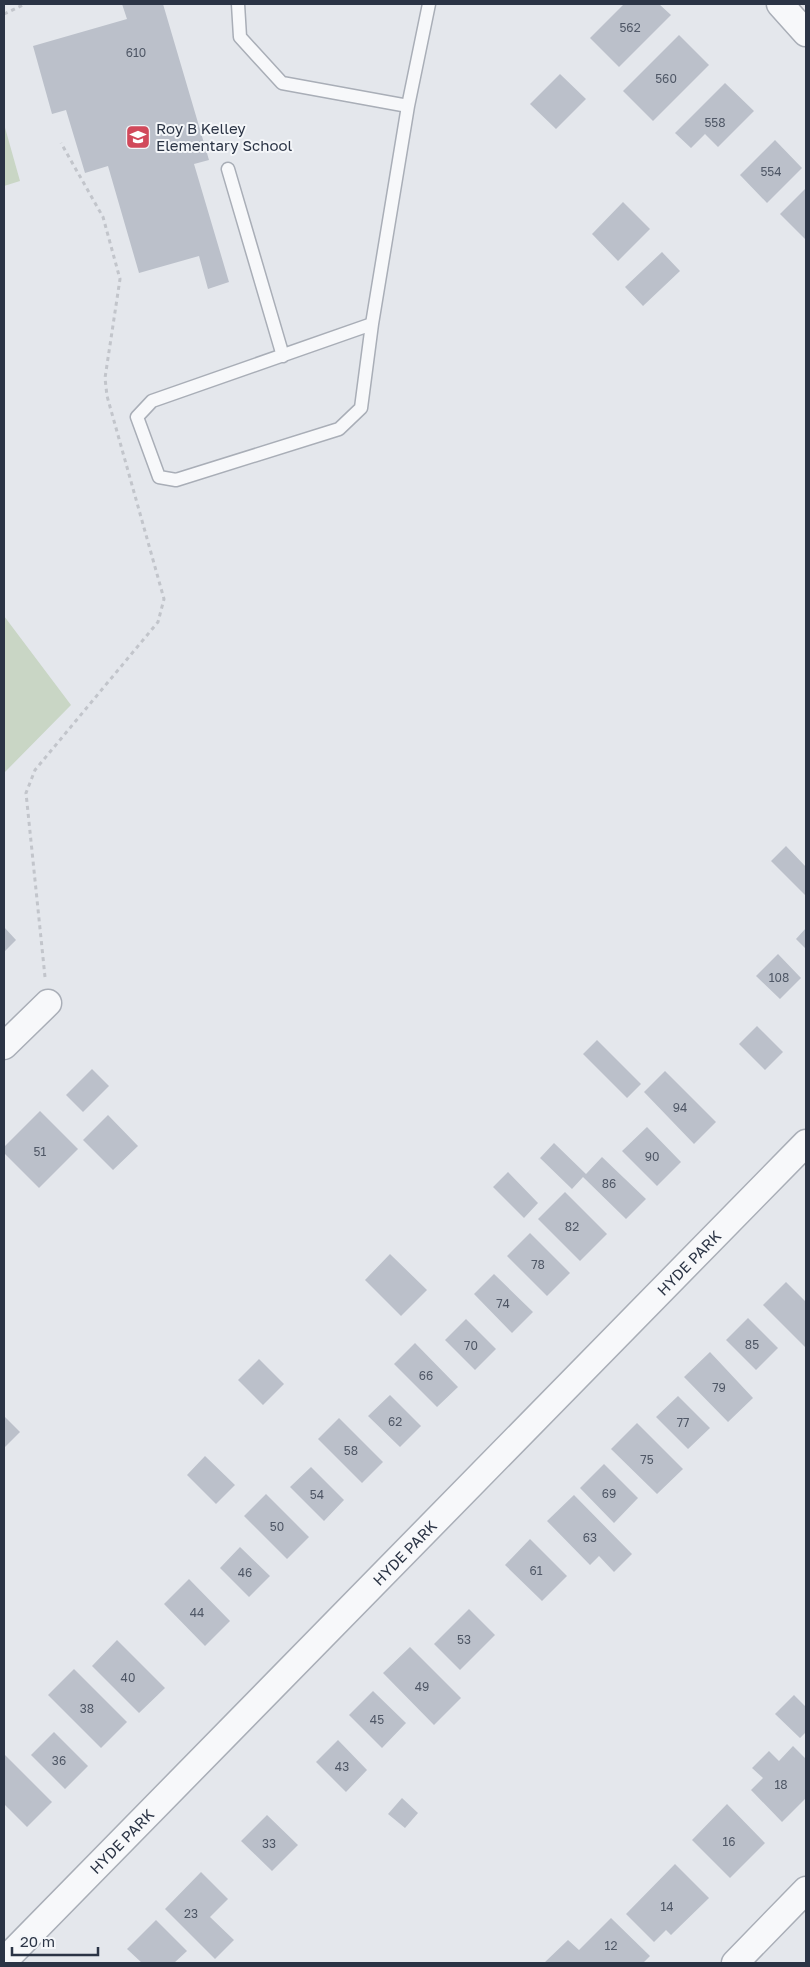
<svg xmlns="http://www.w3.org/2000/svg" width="810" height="1967" viewBox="0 0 810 1967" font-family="'Golos Text',sans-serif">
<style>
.green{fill:#c9d6c5}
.building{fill:#bbc0ca}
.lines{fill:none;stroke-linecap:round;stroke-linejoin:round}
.lane-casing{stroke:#a9aeb7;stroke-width:15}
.street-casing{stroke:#a9aeb7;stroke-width:29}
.path{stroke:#c2c5cb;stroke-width:3;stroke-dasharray:4 4;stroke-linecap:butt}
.lane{stroke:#f7f8fa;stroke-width:12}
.street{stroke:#f7f8fa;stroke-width:26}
.labels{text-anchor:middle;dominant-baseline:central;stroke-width:4;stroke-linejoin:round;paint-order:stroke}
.number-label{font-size:12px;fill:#4f5766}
.poi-label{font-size:15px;fill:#2b3445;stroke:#f4f6f9;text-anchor:start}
.street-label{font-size:15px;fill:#2b3445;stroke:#f4f6f9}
</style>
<rect width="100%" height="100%" fill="#e4e7ec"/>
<!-- green -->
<path class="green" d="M4,124L20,181L4,186Z
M4,616L71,705L4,773Z"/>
<!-- building -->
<path class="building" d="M122,4H163L209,160L194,164L229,282L208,289L199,256L139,273L108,166L85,173L66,110L52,114L33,46L127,19Z
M624,4H659L671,15L619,67L590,38Z
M679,35L709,65L653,121L623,91Z
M560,74L586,99L556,129L530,104Z
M725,83L754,111L718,147L705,134L691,148L675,133Z
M775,140L802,168L767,203L740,175Z
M806,188V240L780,214Z
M623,202L650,229L618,261L592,234Z
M662,252L680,271L643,306L625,287Z
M786,846L806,867V896L771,861Z
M4,927L16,940L4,952Z
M806,928V949L796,939Z
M778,954L801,978L780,999L756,976Z
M757,1026L783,1052L765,1070L739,1044Z
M597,1040L641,1084L627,1098L583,1054Z
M92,1069L109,1086L83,1112L66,1095Z
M665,1071L716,1122L694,1144L644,1092Z
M40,1111L78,1149L39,1188L4,1153V1147Z
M108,1115L138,1146L113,1170L83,1140Z
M647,1127L681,1162L657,1186L622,1151Z
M554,1143L586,1174L602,1157L646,1199L626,1219L583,1177L572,1189L540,1158Z
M508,1172L538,1203L524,1218L493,1187Z
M565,1192L607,1234L580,1261L538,1219Z
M530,1233L570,1273L547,1296L507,1256Z
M390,1254L427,1290L401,1316L365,1280Z
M494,1274L533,1312L512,1333L474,1294Z
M786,1282L806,1302V1348L763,1305Z
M748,1318L778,1348L756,1370L726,1340Z
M466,1319L496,1349L475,1370L445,1340Z
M415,1343L458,1387L437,1407L394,1364Z
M710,1352L753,1398L728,1422L684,1377Z
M259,1359L284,1384L263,1405L238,1380Z
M390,1395L421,1426L400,1447L368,1416Z
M678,1396L710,1428L688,1449L656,1417Z
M4,1416L20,1432L4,1448Z
M339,1418L383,1462L362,1483L318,1439Z
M637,1423L683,1469L657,1494L611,1449Z
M205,1456L235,1485L216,1504L187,1475Z
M604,1464L638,1498L614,1523L580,1488Z
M311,1467L344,1500L324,1521L290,1487Z
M266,1494L309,1537L287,1559L244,1516Z
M574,1495L632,1554L614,1572L599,1556L590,1565L547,1521Z
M530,1539L567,1576L542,1601L505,1565Z
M240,1547L270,1576L249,1597L220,1568Z
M189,1579L230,1621L205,1646L164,1604Z
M469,1609L495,1635L460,1670L434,1644Z
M117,1640L165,1688L139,1713L92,1666Z
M410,1647L461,1698L434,1725L383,1673Z
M74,1669L127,1722L101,1748L48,1695Z
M373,1691L406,1723L382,1748L349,1715Z
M794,1695L805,1706L806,1704V1732L800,1738L775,1714Z
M54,1732L88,1766L65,1789L31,1755Z
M338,1740L367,1770L346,1792L316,1762Z
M793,1746L806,1759V1798L782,1822L751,1790L763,1778L752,1768L769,1751L779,1761Z
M4,1754L52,1802L27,1827L4,1804Z
M402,1798L418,1813L405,1828L388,1814Z
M727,1804L765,1843L730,1878L692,1840Z
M267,1815L298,1845L272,1871L241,1841Z
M675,1864L709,1898L671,1935L666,1930L654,1942L626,1914Z
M201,1872L228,1899L210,1917L234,1940L215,1959L165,1909Z
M611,1918L650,1956L643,1963H544L568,1940L579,1950Z
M156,1920L187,1951L174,1963H142L127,1949Z"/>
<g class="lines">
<defs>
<path id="lane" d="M238,4L240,37L282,83L408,106
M228,169L283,356
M372,324L152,401L137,417L159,477L176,480L339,429L361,408L372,324L408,106L429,4"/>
<g id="street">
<path d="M780,4L806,33"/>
<path d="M4,1046L48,1003"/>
<path id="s1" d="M4,1961L806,1143"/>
<path d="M735,1963L806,1890"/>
</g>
</defs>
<!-- lane casing -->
<use href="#lane" class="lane-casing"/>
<!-- street casing -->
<use href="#street" class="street-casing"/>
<!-- path -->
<path class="path" d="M4,14L25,4
M45,977L26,793L35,770L158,622L164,599L107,396L105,378L120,279L103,217L61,143"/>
<!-- lane -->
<use href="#lane" class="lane"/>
<!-- street -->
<use href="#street" class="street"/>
</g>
<!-- icons -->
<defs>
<symbol id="school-square" viewBox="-11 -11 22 22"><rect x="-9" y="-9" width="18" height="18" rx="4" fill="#d1495b" stroke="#f4f6f9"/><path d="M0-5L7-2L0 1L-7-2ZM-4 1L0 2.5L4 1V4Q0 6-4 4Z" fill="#fff"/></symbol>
</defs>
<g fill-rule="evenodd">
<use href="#school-square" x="124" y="123" width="28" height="28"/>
</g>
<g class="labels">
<!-- number labels -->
<g class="number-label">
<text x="630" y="27">562</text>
<text x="136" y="52">610</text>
<text x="666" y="78">560</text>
<text x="715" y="122">558</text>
<text x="771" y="171">554</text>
<text x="779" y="977">108</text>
<text x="680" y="1107">94</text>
<text x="40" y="1151">51</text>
<text x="652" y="1156">90</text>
<text x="609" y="1183">86</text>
<text x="572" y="1226">82</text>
<text x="538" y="1264">78</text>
<text x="503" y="1303">74</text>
<text x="752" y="1344">85</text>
<text x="471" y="1345">70</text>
<text x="426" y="1375">66</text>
<text x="719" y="1387">79</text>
<text x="395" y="1421">62</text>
<text x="683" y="1422">77</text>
<text x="351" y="1450">58</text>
<text x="647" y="1459">75</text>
<text x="609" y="1493">69</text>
<text x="317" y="1494">54</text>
<text x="277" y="1526">50</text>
<text x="590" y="1537">63</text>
<text x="536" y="1570">61</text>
<text x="245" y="1572">46</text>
<text x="197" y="1612">44</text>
<text x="464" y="1639">53</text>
<text x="128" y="1677">40</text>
<text x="422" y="1686">49</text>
<text x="87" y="1708">38</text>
<text x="377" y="1719">45</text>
<text x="59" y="1760">36</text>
<text x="342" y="1766">43</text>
<text x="781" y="1784">18</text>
<text x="729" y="1841">16</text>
<text x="269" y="1843">33</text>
<text x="667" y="1906">14</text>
<text x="191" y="1913">23</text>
<text x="611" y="1945">12</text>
</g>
<!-- poi labels -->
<g class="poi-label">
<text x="156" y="128">Roy B Kelley<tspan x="156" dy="17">Elementary School</tspan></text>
</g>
<!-- street labels -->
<g class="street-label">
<text stroke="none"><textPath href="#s1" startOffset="978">HYDE PARK</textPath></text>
<text stroke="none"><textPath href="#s1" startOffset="572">HYDE PARK</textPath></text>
<text stroke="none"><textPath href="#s1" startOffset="168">HYDE PARK</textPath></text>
</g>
</g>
<!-- border -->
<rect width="810" height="1967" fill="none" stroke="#2b3445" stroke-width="10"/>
<!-- scale -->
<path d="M12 1947v8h86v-8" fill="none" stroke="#2b3445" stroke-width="2.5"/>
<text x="20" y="1947" font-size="15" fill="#2b3445" stroke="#f4f6f9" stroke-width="4" paint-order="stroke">20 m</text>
</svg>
